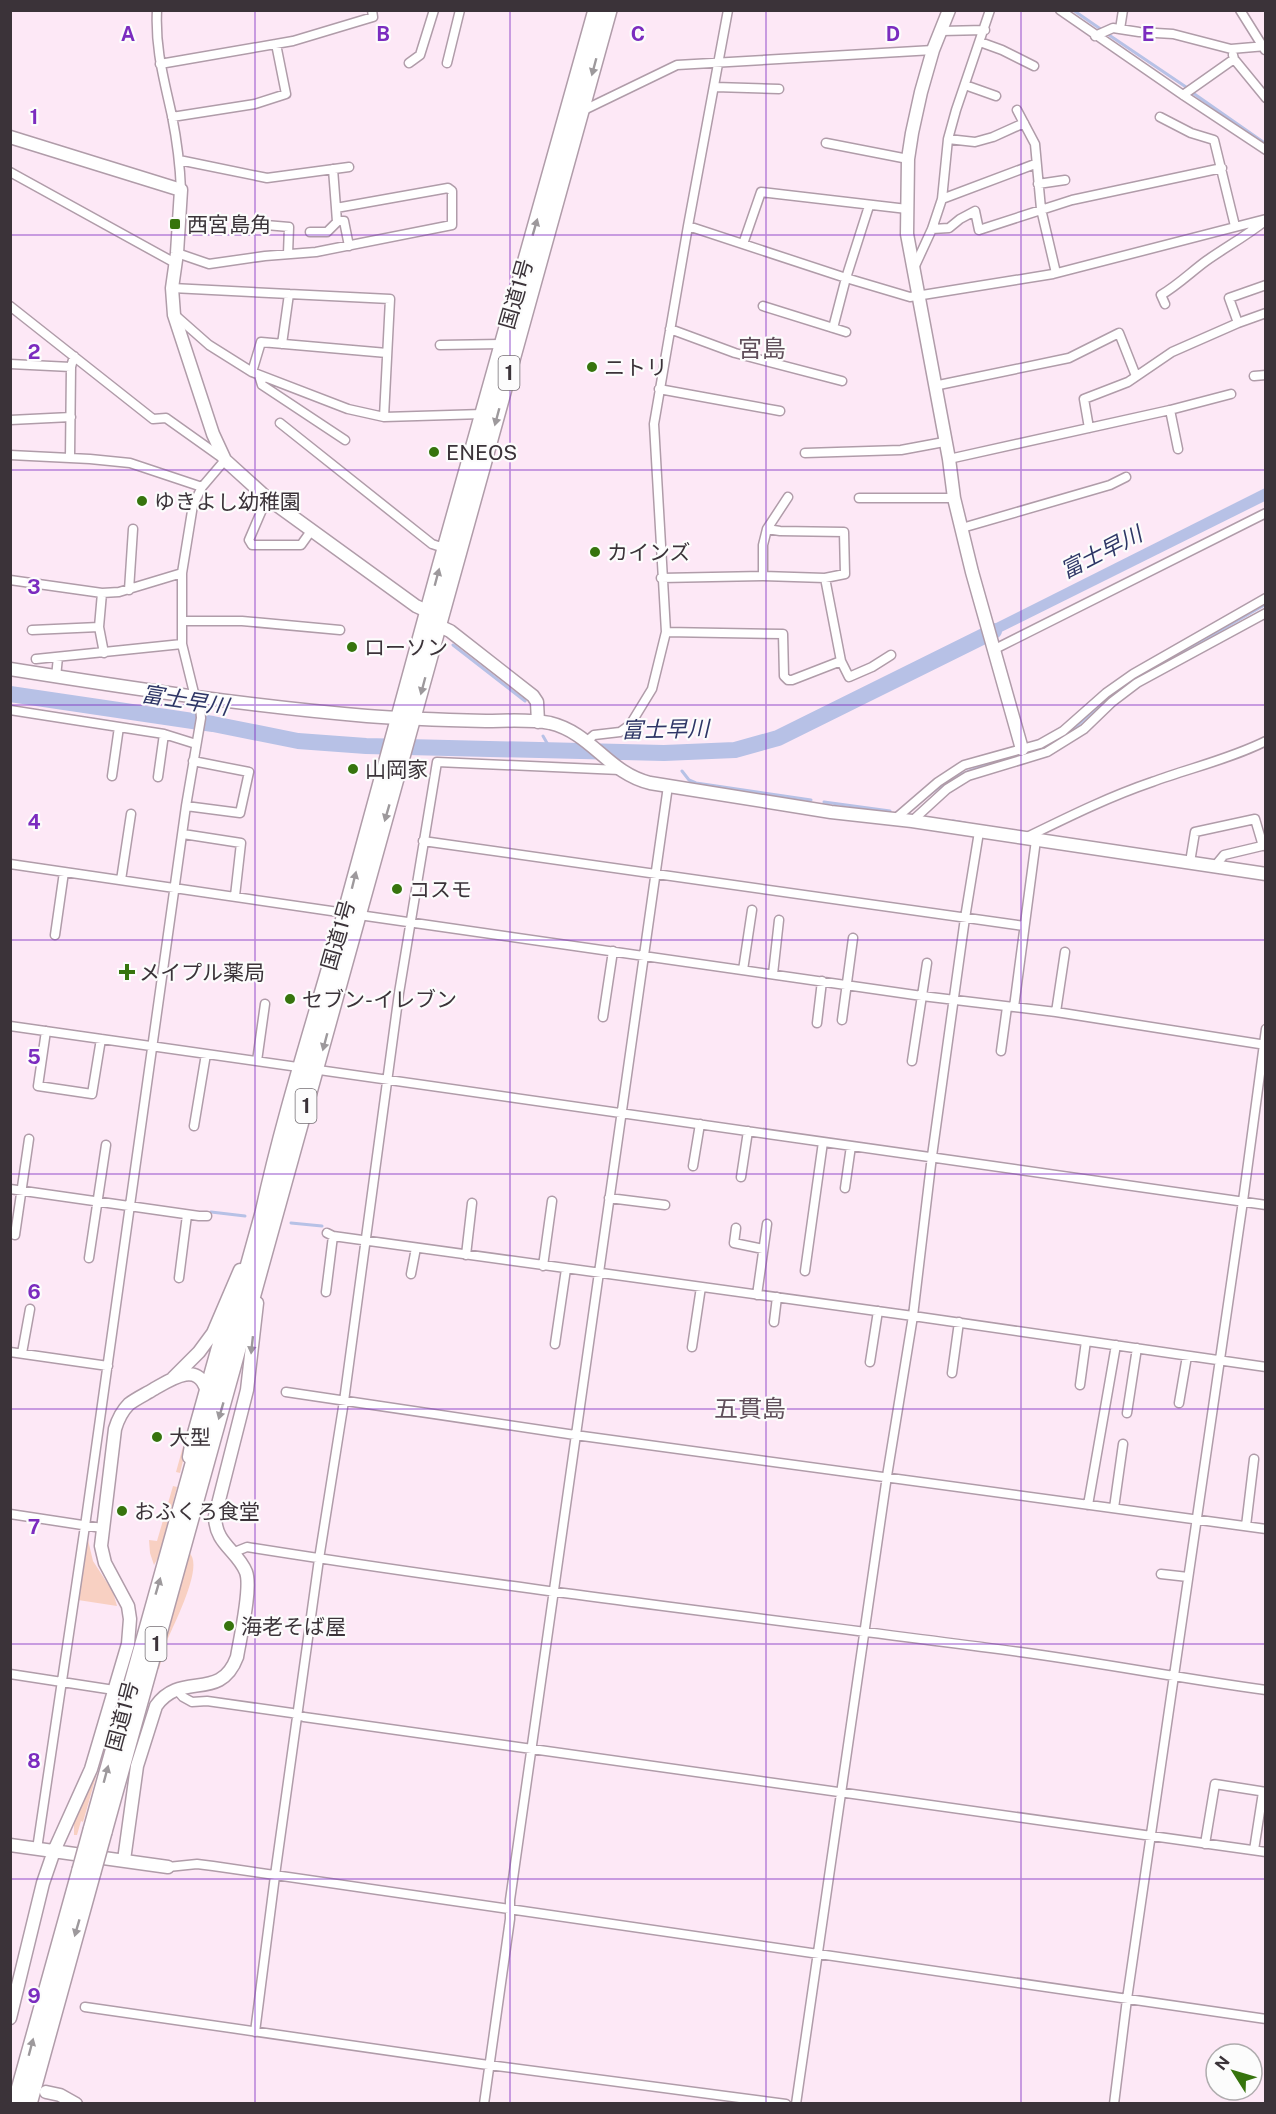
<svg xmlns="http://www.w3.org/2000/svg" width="1276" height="2114" viewBox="0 0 1276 2114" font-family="'Public Sans','Noto Sans JP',sans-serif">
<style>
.green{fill:#f8d0c2}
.water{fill:#b7c1e6}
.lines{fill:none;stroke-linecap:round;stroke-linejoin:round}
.stream{stroke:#b7c1e6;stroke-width:3}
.river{stroke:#b7c1e6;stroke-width:16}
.street-casing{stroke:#b09ca9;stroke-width:11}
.secondary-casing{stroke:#b09ca9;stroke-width:15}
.highway-casing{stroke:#b09ca9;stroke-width:18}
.street{stroke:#fff;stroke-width:8}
.secondary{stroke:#fff;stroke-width:12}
.highway{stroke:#fff;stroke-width:15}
.highway-bridge-casing{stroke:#b09ca9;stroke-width:18;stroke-linecap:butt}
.highway-bridge{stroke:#fff;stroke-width:15}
.oneway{fill:#9d999c}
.grid{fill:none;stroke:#7b2cbf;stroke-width:1.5;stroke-opacity:0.55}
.poi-dot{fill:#36740d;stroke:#fcfcfc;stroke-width:2}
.labels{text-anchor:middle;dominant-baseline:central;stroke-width:4.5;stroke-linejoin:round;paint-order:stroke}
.shield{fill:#fcfcfc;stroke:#756f74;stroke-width:1.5}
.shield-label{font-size:20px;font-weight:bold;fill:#3b3339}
.poi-label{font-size:21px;fill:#3b3339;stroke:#fcfcfc;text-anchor:start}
.street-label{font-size:21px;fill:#3b3339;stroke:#fcfcfc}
.water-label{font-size:22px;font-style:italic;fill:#2e3666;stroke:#fcfcfc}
.quarter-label{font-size:24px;fill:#604f5b;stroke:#fcfcfc}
.grid-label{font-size:20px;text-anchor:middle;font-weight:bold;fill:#7b2cbf;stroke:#fcfcfc;stroke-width:4.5;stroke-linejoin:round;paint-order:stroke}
</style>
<rect width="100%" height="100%" fill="#fde8f6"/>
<!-- green -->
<path class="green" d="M195,1403H197L180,1473L176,1472Z
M173,1486L177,1487L159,1556L154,1565L150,1553L149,1540L157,1541Z
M88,1540L93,1561L113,1592L117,1606L78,1600Z
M189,1553C205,1565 173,1625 167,1641C163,1650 162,1660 159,1669L155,1668Z
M120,1693L83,1822L81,1821L77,1835H74V1820L92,1782Z"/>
<!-- water -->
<path class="water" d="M1265,488V501L977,644L974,634Z"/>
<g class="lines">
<!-- stream -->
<path class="stream" d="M1073,10L1102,30
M1109,35L1186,87
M1193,93L1266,144
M453,645L525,701
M543,736L551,750
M1030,753L1068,734L1112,694L1129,683L1266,604
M682,771L689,780L696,783L811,800
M927,796C957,773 981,765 1017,757
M824,802L890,811
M953,821L965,823
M211,1212L245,1216
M291,1223L322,1226"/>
<!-- river -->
<path class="river" d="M10,694L213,724L298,741L366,746L664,753L735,750L778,738L994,631"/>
<defs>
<path id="street" d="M157,10C155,49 164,79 172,116C177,141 180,165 181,190
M1060,10L1183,95L1266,150
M1240,10L1265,50
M1120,29L1123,10
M941,31L985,30
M1095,36L1113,28L1139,32L1173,34L1231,49L1266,46
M980,42L1002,50L1034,66
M1233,55L1234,59L1266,98
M409,63L420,55L434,10
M447,63L460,10
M160,64L293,41L373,17L372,10
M965,85L996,96
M715,87L779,89
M1183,95L1234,59
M1017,110L1035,144L1041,209L1056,273
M582,111L677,65L933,50
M172,117L255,104L286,94L276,44
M1160,117L1191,133L1214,140L1235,226
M948,139L975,142L993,137L1024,123
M826,143L908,159
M179,160L267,178L349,167
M10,172L175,263
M1038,184L1065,180
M942,199L1035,164
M337,221H344L349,246
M254,224L289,227L288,254
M688,226L846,278L910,297L1053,274L1266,219
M932,229L949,228L960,219L975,211L979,230L1072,200L1222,168
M310,232H327L337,222L336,208
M743,244L761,192L907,209
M177,253L209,264L265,256L316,252L452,225V191L448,188L336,208L333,169
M914,268L932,229L942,199L948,139L956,110L990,10
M172,288L390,299L384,417
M1165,304L1161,295C1178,285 1191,272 1206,261C1226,247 1246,236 1265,221
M10,306L153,419L166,418L225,460L202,487L193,505L182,573V644L195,697L200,706L201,718L186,806L85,1526L37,1849
M763,306L846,332
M175,315L209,345L252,372L348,409L384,417L483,414
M1238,323L1266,313
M833,328L846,278L869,206
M670,329L735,353L842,381
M282,344L289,294
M440,345L502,344
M10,364L71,367
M252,372L261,342L387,353
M259,375L262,385L345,440
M1254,376L1266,375
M934,386L1069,358L1119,333L1136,376
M659,389L780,411
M1170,410L1178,449
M10,420L71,417
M280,423L432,544L444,548
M1089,428L1084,399L1128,382L1172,352L1238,323L1229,298L1266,285
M805,453L901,450L944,442
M10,455L90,459L130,463L202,487
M70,457L71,367L74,356
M949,459L1170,410L1231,394
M267,498L249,540L252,545H301L311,531
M859,498H954
M962,528L1110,485L1126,477
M763,576V545L767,529L788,497
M661,578L763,576L825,578L845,574L844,532L780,531L767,529
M825,578L841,661L849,677L872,667L891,655
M10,580L102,593L119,592L182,573
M129,590L133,529
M102,593L99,627L104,653
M182,621H242L340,630
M32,630L99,627
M666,632L783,634L784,676L788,680H792L841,661
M995,649L1266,513
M36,659L182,644
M56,677L58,657
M10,710L164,734L196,744
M587,741L594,735L620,732L630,725L652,689L666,632L654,424L688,226L728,10
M112,776L119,727
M158,777L164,734
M186,806L240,813L249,772L193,761
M895,819L938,782L964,765L1040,744L1063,731L1106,693L1133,674L1266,598
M912,821L947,789L968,776L1047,752L1084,729L1112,702L1137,683L1266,613
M183,834L241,843L235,896
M1025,838C1066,818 1108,797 1152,782C1190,768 1230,759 1266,741
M423,841L1024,926
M1190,862L1195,832L1255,819L1263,846
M10,864L345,913
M1215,866L1224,855L1266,845
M121,880L131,814
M359,915L922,996L1056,1012L1266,1045
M55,935L64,872
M743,970L752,910
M773,974L779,920
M1014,1007L1036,840
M1056,1012L1065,952
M603,1017L613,951
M842,1020L853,938
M817,1023L822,981
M10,1026L1266,1205
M46,1031L38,1086L92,1094L101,1039
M1001,1051L1007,1007
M257,1061L265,1004
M912,1061L927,963
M194,1126L206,1054
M693,1166L700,1124
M741,1177L748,1131
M845,1188L851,1146
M10,1189L199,1216H207
M609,1198L665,1205
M736,1228L734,1243L763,1249
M327,1233L333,1236L913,1316L1266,1367
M15,1235L29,1139
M466,1255L472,1203
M89,1258L106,1145
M543,1266L552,1201
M805,1271L823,1142
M411,1274L416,1248
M179,1278L187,1215
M326,1292L333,1236
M757,1295L767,1224
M774,1322L777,1297
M555,1344L566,1269
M692,1347L701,1287
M10,1352L108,1366
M22,1353L30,1309
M870,1362L878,1311
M952,1373L959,1322
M1080,1385L1086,1341
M286,1392L575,1435L1266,1529
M1179,1403L1187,1356
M1127,1413L1137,1348
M1088,1505L1116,1345
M1114,1508L1123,1444
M10,1514L102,1528
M1246,1526L1254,1459
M232,1553L247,1547C504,1588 762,1618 1020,1652C1102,1663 1184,1679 1266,1690
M1161,1574L1188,1577
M10,1674L114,1690
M176,1689L183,1697L192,1702L207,1701L292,1713L304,1717L1266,1852
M1205,1844L1215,1784L1266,1792
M1254,1850L1263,1792
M168,1867L197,1864L213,1866L1266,2019
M85,2007L481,2064L786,2104
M255,2032L276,1868L319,1559L344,1401L399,993L437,762L620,770
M484,2104L510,1919V1900L668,786
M796,2104L887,1476L913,1316L932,1156L965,918L979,832
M1114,2104L1127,1999L1243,1201L1266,1029"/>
<path id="secondary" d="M949,10L933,50L921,92L912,133L908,159L907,234L949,459L954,498L972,572L1022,749
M10,137L181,190L177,253L172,288L174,315L213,434L225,460L267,498L416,606L427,611
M439,626L450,631L533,696L537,702L538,722
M10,669C129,688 248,706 367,716C407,719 446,720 486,721C506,721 529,719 550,723C592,733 608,773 650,783L831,812L912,821L1266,874
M173,1378L199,1352L213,1333L240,1270
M189,1457L192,1440L227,1315
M10,1845L168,1867
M124,1860L137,1766L156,1706C181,1670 220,1703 237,1657C240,1638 252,1588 246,1572C237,1550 215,1544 215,1516L247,1390L257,1303
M10,2018L43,1883L54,1851L91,1769L128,1644L130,1619L128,1606L105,1563L101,1546L115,1429C118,1419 122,1411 129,1404C137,1398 146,1394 154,1389C170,1380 197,1361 206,1389
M46,2092L60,2095L76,2104"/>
<path id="highway" d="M91,1830L263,1213C285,1111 318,1012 346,911C427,610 511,310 596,10
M104,1832C272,1225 444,619 609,10
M15,2104L80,1870
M29,2104L93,1872"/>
</defs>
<!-- street casing -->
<use href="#street" class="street-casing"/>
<!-- secondary casing -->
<use href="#secondary" class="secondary-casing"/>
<!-- highway casing -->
<use href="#highway" class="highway-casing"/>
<!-- street -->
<use href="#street" class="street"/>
<!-- secondary -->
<use href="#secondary" class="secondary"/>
<!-- highway -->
<use href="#highway" class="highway"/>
<defs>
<path id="highway-bridge" d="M80,1870L91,1830
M93,1872L104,1832"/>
</defs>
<!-- highway-bridge casing -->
<use href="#highway-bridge" class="highway-bridge-casing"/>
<!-- highway-bridge -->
<use href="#highway-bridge" class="highway-bridge"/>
</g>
<!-- one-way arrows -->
<defs><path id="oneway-solid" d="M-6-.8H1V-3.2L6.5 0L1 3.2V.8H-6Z" transform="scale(1.5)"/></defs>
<g class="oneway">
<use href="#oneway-solid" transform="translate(594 67) rotate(105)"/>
<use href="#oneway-solid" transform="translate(535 227) rotate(-74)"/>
<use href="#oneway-solid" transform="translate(497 417) rotate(105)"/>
<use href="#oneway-solid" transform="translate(437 577) rotate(-75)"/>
<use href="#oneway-solid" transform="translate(423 686) rotate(105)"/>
<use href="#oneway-solid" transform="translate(387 813) rotate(106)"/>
<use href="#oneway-solid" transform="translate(354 880) rotate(-76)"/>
<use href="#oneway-solid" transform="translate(325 1042) rotate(105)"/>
<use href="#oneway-solid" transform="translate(252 1345) rotate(96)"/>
<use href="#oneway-solid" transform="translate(221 1411) rotate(106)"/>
<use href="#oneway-solid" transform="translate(158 1586) rotate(-74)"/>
<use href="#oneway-solid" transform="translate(106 1774) rotate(-75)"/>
<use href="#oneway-solid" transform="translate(77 1928) rotate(106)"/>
<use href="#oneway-solid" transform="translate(31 2047) rotate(-75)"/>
</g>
<!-- grid -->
<path class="grid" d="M255,10V2104M510,10V2104M766,10V2104M1021,10V2104M10,235H1266M10,470H1266M10,705H1266M10,940H1266M10,1174H1266M10,1409H1266M10,1644H1266M10,1879H1266"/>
<!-- markers -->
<g class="poi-dot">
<rect x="169" y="218" width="12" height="12" rx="3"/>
<circle cx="592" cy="367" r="6"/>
<circle cx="434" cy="452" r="6"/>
<circle cx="142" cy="501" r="6"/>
<circle cx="595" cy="552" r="6"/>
<circle cx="352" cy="647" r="6"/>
<circle cx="353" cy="769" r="6"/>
<circle cx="397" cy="889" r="6"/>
<path d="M124 963h6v6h6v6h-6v6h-6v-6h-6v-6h6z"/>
<circle cx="290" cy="999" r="6"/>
<circle cx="157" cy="1437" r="6"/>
<circle cx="122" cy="1511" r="6"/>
<circle cx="229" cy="1626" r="6"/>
</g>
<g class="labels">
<!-- shield labels -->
<g class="shield">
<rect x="498.5" y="356" width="21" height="34" rx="4.5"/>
<rect x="295.5" y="1089" width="21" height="34" rx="4.5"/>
<rect x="145.5" y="1627" width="21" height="34" rx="4.5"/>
</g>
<g class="shield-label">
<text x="509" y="373">1</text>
<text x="306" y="1106">1</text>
<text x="156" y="1644">1</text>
</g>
<!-- poi labels -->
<g class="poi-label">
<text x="187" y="224">西宮島角</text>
<text x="604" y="367">ニトリ</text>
<text x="446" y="452">ENEOS</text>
<text x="154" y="501">ゆきよし幼稚園</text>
<text x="607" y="552">カインズ</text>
<text x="364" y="647">ローソン</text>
<text x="365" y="769">山岡家</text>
<text x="409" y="889">コスモ</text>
<text x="139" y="972">メイプル薬局</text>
<text x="302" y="999">セブン-イレブン</text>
<text x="169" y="1437">大型</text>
<text x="134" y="1511">おふくろ食堂</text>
<text x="241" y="1626">海老そば屋</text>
</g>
<!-- street labels -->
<g class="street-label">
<text transform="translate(516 294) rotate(-74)">国道1号</text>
<text transform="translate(338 935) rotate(-74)">国道1号</text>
<text transform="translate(122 1716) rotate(-75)">国道1号</text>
</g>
<!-- water labels -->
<g class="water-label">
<text transform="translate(1101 552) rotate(-27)">富士早川</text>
<text transform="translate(185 700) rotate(9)">富士早川</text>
<text transform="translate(665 729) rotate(-1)">富士早川</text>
</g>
<!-- quarter labels -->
<g class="quarter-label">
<text x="762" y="348">宮島</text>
<text x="750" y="1408">五貫島</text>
</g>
</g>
<g class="grid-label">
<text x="128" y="41">A</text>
<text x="383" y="41">B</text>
<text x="638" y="41">C</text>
<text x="893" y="41">D</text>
<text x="1148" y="41">E</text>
<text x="34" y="124">1</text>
<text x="34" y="359">2</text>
<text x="34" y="594">3</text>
<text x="34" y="829">4</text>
<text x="34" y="1064">5</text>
<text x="34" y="1299">6</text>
<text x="34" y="1534">7</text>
<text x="34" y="1768">8</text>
<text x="34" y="2003">9</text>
</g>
<!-- border -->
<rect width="1276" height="2114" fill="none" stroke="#3b3339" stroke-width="24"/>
<!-- north arrow -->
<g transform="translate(1234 2072) rotate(307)"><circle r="28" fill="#fcfcfc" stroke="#afacae" stroke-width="1.5"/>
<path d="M0-4.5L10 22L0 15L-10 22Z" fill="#36740d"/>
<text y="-9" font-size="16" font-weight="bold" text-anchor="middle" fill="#3b3339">N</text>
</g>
</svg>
